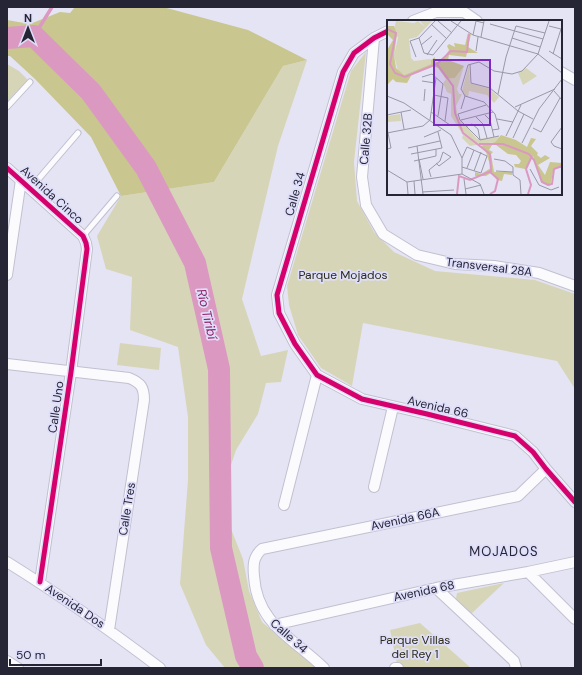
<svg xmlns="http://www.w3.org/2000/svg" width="582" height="675" viewBox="0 0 582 675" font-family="'DM Sans',sans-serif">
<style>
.green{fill:#d7d5b8}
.forest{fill:#c9c690}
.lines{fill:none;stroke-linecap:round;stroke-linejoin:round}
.stream{stroke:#db99c2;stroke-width:3.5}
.river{stroke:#db99c2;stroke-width:22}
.lane-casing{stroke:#c1c0d0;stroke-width:7}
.street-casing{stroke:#c1c0d0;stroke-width:12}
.lane{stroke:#fbfbfd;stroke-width:5}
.street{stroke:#fbfbfd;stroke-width:10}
.cycleway-casing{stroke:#dfdefa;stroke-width:8}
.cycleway{stroke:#d6006c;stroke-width:5}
.labels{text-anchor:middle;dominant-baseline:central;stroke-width:3.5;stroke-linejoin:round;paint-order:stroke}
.street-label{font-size:12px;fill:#262536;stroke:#dfdefa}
.park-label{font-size:12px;fill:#2b2b18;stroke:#dfdefa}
.water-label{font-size:13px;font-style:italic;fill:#8e1f65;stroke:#dfdefa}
.neighbourhood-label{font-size:13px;letter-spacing:1px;fill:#262536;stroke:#dfdefa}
.inset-river{fill:none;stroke:#db99c2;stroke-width:2}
.inset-road{fill:none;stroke:#9998a8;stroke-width:1}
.view{fill:#7b2cbf;fill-opacity:0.15;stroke:#7b2cbf;stroke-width:2}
.inset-edge{fill:none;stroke:#262536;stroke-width:2}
</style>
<rect width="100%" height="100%" fill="#e5e4f4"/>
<!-- green -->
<path class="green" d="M366,52L354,162L357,201L374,232L394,252L435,271L535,280L575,294V389L557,361L363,323L352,386L321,368L298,335L289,305L287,286L351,71Z
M307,60L278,146L242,299L261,356L288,350L281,382L266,383L258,414L236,450L227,477V519L243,559L249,591L262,622L316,668H225L206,645L180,584L188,480V417L178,347L130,330L132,277L106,269L97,236L121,196L214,182L283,66Z
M7,64L19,71L28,80L7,102Z
M120,343L161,348L159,370L117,365Z
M504,583L471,614L458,602L456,598L457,593Z
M420,623L471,668H403L397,664L390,630Z"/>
<!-- forest -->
<path class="forest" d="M75,7H163L248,30L307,60L283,66L214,182L121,196L91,137L35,79L10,56H7V20L30,24L60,12L70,13Z"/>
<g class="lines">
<!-- stream -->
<path class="stream" d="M34,36L52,7"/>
<!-- river -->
<path class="river" d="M7,38L34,36L91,92L146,168L195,263L219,369L221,548L246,656L253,668"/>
<defs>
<path id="lane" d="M7,107L30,82
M30,189L78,133
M83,236L117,196"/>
<path id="street" d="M413,21L436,12H464L477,21
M388,31L374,38L354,53L343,72L277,295L279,313L295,344L317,375L362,399L427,414L515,436L533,452L546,469L575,502
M374,38L362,177L366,205L383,234L417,255L455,264L494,266L539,273L575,286
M561,72L575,80
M7,168L83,236L86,243L87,249L71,372L40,582
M7,275L21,180
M7,364L129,378C141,383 144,387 144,400L109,630
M374,487L393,407
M284,505L317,375
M7,562C60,595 111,631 160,668
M528,572L575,619
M436,588L514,661L516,668
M274,625L436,588L528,572L575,562
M7,661L18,668
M324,668C293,638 257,624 254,576C253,565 253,557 262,549L518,496L546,469
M395,668H398"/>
</defs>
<!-- lane casing -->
<use href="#lane" class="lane-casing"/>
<!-- street casing -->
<use href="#street" class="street-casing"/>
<!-- lane -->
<use href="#lane" class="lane"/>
<!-- street -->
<use href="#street" class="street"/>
<defs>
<path id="cycleway" d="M388,31L374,38L354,53L343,72L277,295L279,313L295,344L317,375L362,399L427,414L515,436L533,452L546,469L575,502
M7,168L83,236L86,243L87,249L71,372L40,582"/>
</defs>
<!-- cycleway casing -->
<use href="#cycleway" class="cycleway-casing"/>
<!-- cycleway -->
<use href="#cycleway" class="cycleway"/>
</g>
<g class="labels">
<!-- street labels -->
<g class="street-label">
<text transform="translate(366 139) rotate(-85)">Calle 32B</text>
<text transform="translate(295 194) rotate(-74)">Calle 34</text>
<text transform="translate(52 195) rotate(42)">Avenida Cinco</text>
<text transform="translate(489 267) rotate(7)">Transversal 28A</text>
<text transform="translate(56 407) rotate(-82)">Calle Uno</text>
<text transform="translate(438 407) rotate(13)">Avenida 66</text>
<text transform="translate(127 509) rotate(-81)">Calle Tres</text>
<text transform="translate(405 519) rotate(-12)">Avenida 66A</text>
<text transform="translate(424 591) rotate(-12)">Avenida 68</text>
<text transform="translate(75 606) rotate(34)">Avenida Dos</text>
<text transform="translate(289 636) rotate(41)">Calle 34</text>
</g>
<!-- park labels -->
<g class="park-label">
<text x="343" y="275">Parque Mojados</text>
<text x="415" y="640">Parque Villas<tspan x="415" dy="14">del Rey 1</tspan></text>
</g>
<!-- water labels -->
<g class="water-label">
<text transform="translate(207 314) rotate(77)">Río Tiribí</text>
</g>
<!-- neighbourhood labels -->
<g class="neighbourhood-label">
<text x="504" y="551">MOJADOS</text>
</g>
</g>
<!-- overview -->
<g transform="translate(387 20)">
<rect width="175" height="175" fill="#e5e4f4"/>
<path d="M9,1L27,3L31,1L38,7L33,1H45L30,17L22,19L24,38L27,41L43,39L46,41L44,44L17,55L11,51L7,35L11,18L7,9ZM82,45L83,63L103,69L112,77L107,83L100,75L82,71L81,77L78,76L75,70ZM77,46L70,69L72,74H75L69,86L71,97L90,119L112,117L108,122L83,126L75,118L76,115L64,96V74L60,72L56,63L59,59L68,58ZM139,48L150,56L136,65L131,53ZM13,94L14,101L0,102V96Z" fill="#d7d5b8"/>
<path d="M0,6H7L10,14L7,35L9,48L17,55L44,44V40L48,37V42H54L62,30L60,26L62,24L68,27L67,23L78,25L81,13L84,14L81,27L91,33H80L79,37L62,35L61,40L77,46L68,58L59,59L51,48L46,46L25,54L20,63L9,62L6,59L0,65V30L6,20L0,14ZM114,115L129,120L140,127L144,118L149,119L144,126L151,133L150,135L154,138L158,135L163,138L151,145L158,155L163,142L175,143V148H167L163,166L154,162L146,136L138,149L128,147L127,144H132L134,141L129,135L121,134L109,125H105L102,130L106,132L104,134L107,152H125V155L117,154L115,161L110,160L104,153L99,156H88V152L94,154L104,148L99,132L93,126L108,122Z" fill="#c9c690"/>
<path class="inset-river" d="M0,9L9,13L3,44L8,53L18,57L50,44L66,66L68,93L76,113L103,134L104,151L83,160L72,156L70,174M50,44L64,31L80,32L82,14M92,124H116L142,134L147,140L155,162L161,165L165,164L167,149L175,146M103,152L111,159L108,171L103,174M141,174L144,165L139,149L145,136"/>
<path class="inset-road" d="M51,1L65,13M64,1L86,15L151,34L175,53M44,4L60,19M103,4L156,19M162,6L174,9M86,15L89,1L97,3M94,17L97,1M32,18L37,33L46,35L74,1M125,18L153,27M34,25L45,16M89,31L91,17M162,31L175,39M166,34L174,9M40,35L50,20M29,37L23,21L32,18L48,1M83,44L84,63L103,68L131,91L146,99M35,57L45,54L56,64L51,96M35,61L48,63M167,71L175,80M111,74L119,37L129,6L158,13M47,75L61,78L58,101M0,76L17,83L64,115L75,138V154M78,76L97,82L108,94L112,109L105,110M37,81L38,69M128,87L168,69M74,89L78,76L74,69L81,45L92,42L107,51L125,54L135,51L151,34L162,1M14,92L17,109M44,92L63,105M0,95L24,90M98,95L103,100L107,117M89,97L96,104L100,118M110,99L126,102M43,100L49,58M74,100L106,92M80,106L85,104L91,109L93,120M175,107L164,122L167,126L175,129M0,108L4,128L0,129M146,108L154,112L173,78M0,113L36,106L43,100M119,116L134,85M37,117L54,110M126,118L137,94M93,120L73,100L71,94L99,85M93,120L112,116M135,123L152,89L175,59M30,126L36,174M21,128L53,121M24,134L55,128L51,112M75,138L80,127L100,136L94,153L75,147M32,139L36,159M107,139L118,141L126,147V155L133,160L134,174M27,141L49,136V129M80,148L87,130M143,149L152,165L164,170L172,167M0,150L20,162L75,154L93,164L97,174M87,151L94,132M109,151L126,152M44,157L42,150L53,141L56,132L64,137L52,146L49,143M77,159L79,174M27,161L28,174M20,162L21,174M78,169L94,165M35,172L67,170"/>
<path class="view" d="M47,40H103V105H47Z"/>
<rect width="175" height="175" class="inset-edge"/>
</g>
<!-- border -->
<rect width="582" height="675" fill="none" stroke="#262536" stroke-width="16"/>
<!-- north arrow -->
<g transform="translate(28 28)" stroke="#dfdefa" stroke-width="3" paint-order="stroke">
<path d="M0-3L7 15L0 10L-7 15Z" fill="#262536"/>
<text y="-6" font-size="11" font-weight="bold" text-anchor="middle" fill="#262536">N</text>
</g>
<!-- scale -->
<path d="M10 659v6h91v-6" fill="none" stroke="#262536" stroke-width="2"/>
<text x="16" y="659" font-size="12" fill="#262536" stroke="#dfdefa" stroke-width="3" paint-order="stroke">50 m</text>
</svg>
